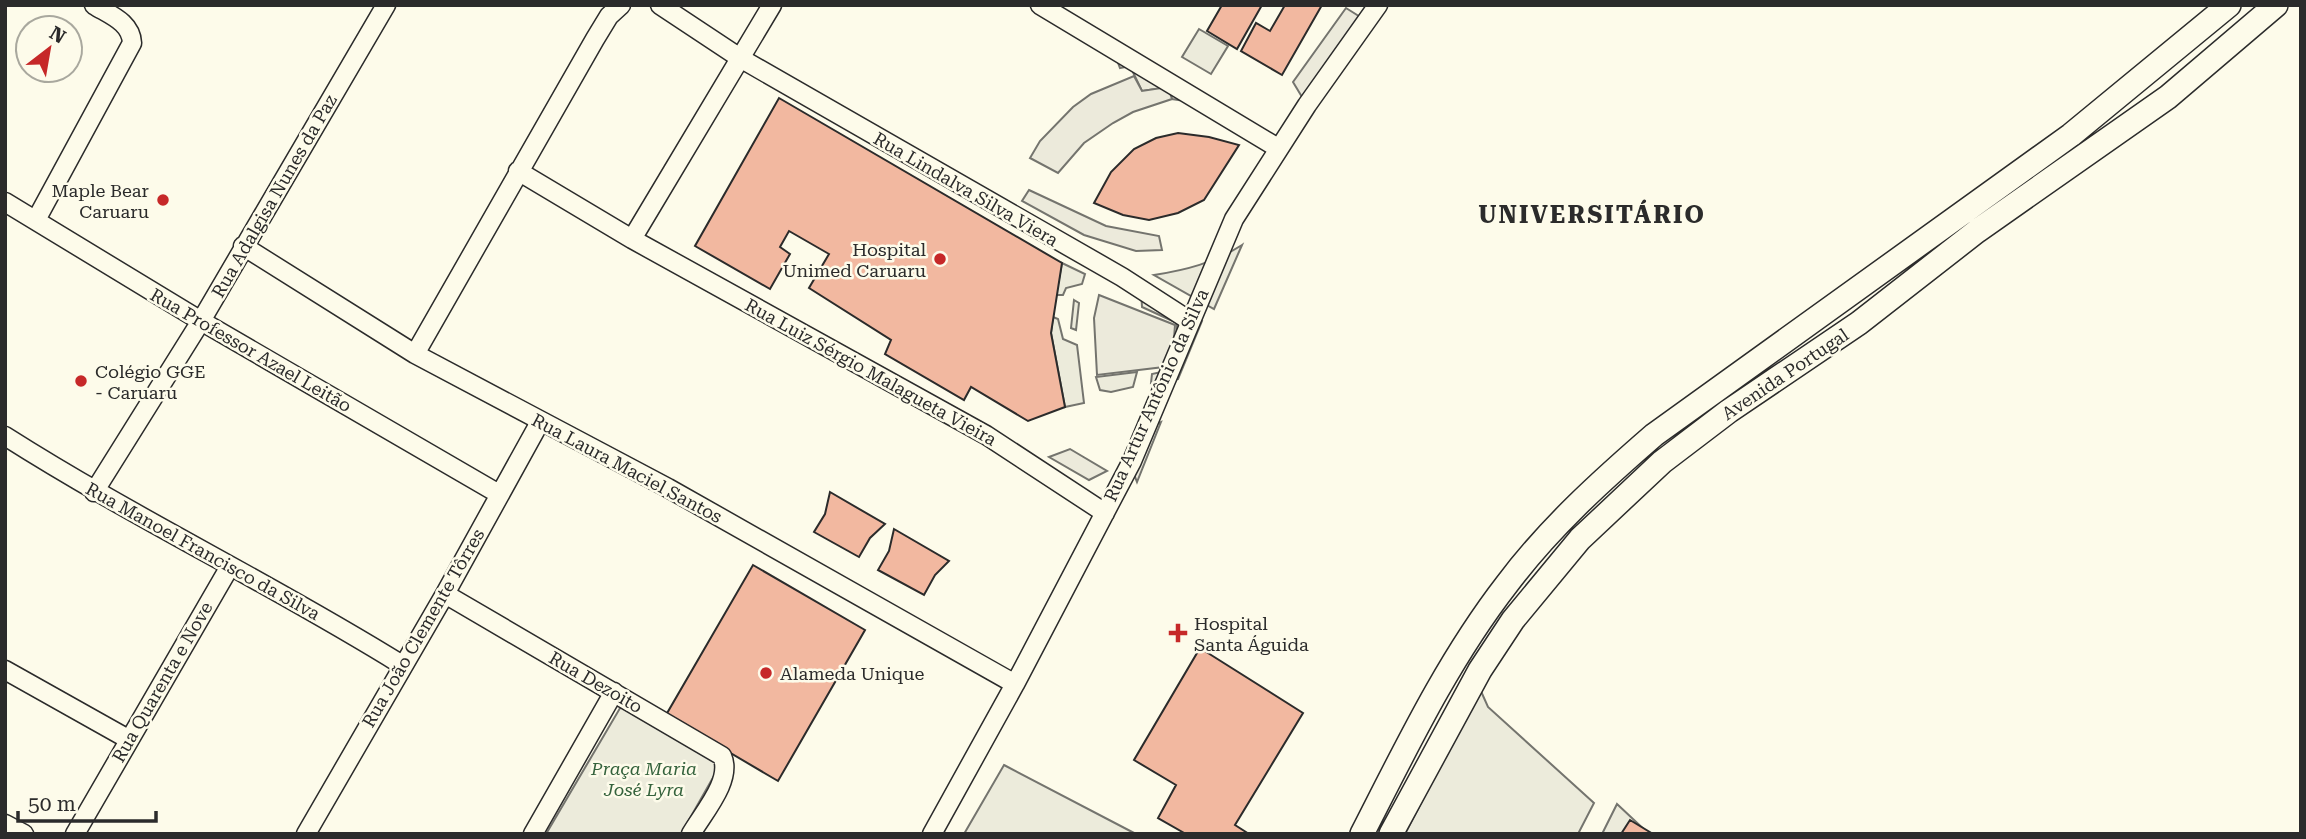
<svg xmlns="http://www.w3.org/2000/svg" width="2306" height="839" viewBox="0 0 2306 839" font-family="'Roboto Serif',serif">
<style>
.green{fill:#ecebdb;stroke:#74746e;stroke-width:2}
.parking{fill:#eceadb;stroke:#74746e;stroke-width:2}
.building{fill:#f2b8a0;stroke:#2b2b2b;stroke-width:2}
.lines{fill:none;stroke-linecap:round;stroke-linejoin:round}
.street-casing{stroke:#2b2b2b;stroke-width:21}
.secondary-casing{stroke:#2b2b2b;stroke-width:26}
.street{stroke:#fdfbea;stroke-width:18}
.secondary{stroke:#fdfbea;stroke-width:23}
.poi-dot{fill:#c62828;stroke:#fdfbea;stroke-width:2.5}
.labels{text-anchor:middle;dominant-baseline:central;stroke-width:5;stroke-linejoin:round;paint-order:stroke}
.street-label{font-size:18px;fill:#2b2b2b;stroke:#fdfbea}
.poi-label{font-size:18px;fill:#2b2b2b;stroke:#fdfbea;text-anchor:start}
.park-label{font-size:18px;font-style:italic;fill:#34623c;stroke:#fdfbea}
.district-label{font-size:24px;font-weight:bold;letter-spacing:2px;fill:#2b2b2b;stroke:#fdfbea}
</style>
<rect width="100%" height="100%" fill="#fdfbea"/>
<!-- green -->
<path class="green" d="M1199,29L1228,46L1211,74L1182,57Z
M1114,52L1180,94L1179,100L1172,99L1168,87L1142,91L1130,66L1120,68Z
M1242,245L1214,309L1154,275C1186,270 1214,263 1242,245Z
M1062,263L1085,274L1082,284L1066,288L1063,295H1056Z
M1141,288L1202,321L1178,379L1151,383L1152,374L1175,369L1177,323L1142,307Z
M1074,300L1079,303L1076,330L1071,328Z
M1053,317L1058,319L1063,339L1077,345L1084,403L1065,407L1051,333Z
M1137,372L1133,387L1111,392L1100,390L1096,377Z
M1480,689L1488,707L1594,803L1578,834H1405Z
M623,703L723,760L681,834H546Z
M1004,765L1136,834H964Z
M1617,804L1649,834H1602Z"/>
<!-- parking -->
<path class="parking" d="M1346,8L1365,20L1305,102L1293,82Z
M1134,76L1142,91L1168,87L1172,99L1133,112L1113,123L1084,143L1058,173L1030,158L1040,141L1073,107L1091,94Z
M1029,190L1106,226L1159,236L1162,250L1136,251L1084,235L1022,201Z
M1099,295L1175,325L1172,366L1097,375L1094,318Z
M1161,422L1137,482L1132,469L1149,427Z
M1070,449L1107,471L1089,480L1049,457Z"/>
<!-- building -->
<path class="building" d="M1222,5H1262L1237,49L1207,31Z
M1285,5H1322L1282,75L1241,51L1256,23L1270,31Z
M779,98L1062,263L1051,333L1065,407L1028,421L971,387L964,400L885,354L891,340L809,288L829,254L789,231L780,247L790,254L770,289L695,246Z
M1178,133L1209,137L1239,145L1204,200L1178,213L1149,220L1123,215L1094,203L1111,172L1134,149L1156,138Z
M830,492L885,524L870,538L859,557L814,532L825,514Z
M894,529L949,561L935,575L924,595L878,570L889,551Z
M753,565L865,630L778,781L666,715Z
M1200,648L1303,713L1235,825L1249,834H1186L1158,818L1176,785L1134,760Z
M1630,820L1653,834H1621Z"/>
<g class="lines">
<defs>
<path id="street" d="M660,5L740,58L1122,277L1190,321
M1040,5L1278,148
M518,171L632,239L986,435L1105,513
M5,202L201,321L499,494
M36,220L132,43C131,22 110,15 94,5
M632,239L772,5
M243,246L415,354L668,488L1015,684
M415,354L595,39L609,16L621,5
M5,436C134,518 272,584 402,665
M94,492L201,321L386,5
M445,594L722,756C733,780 703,813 691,834
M5,670L128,739
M5,824L24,834
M75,834L229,568
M306,834L445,594L540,422
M533,834L614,692
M932,834L1015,684L1132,461L1234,219L1307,105L1378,5"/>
<path id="secondary" d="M1362,834C1406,748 1448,660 1507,584C1549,528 1601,481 1654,435L2071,135L2229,5
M1391,834L1480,670L1513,620L1580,539L1662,462L1729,411L1859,323L1977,231L2168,97L2276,5"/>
</defs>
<!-- street casing -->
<use href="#street" class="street-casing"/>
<!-- secondary casing -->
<use href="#secondary" class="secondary-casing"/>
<!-- street -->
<use href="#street" class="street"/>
<!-- secondary -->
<use href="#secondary" class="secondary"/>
</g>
<!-- markers -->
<g class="poi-dot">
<circle cx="163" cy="200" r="7"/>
<circle cx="940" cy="259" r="7"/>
<circle cx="81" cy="381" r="7"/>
<path d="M1174.5 622.5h7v7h7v7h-7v7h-7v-7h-7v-7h7z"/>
<circle cx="766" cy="673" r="7"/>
</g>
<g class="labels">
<!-- street labels -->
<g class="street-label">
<text transform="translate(966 189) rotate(30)">Rua Lindalva Silva Viera</text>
<text transform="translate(274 196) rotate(-60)">Rua Adalgisa Nunes da Paz</text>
<text transform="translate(251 350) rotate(30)">Rua Professor Azael Leitão</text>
<text transform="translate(871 372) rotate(29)">Rua Luiz Sérgio Malagueta Vieira</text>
<text transform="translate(1785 374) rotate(-34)">Avenida Portugal</text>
<text transform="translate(1156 395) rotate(-66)">Rua Artur Antônio da Silva</text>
<text transform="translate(627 468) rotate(28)">Rua Laura Maciel Santos</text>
<text transform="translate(203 551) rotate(29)">Rua Manoel Francisco da Silva</text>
<text transform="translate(423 628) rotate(-60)">Rua João Clemente Tôrres</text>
<text transform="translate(162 682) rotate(-60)">Rua Quarenta e Nove</text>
<text transform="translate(596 682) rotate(30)">Rua Dezoito</text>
</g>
<!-- poi labels -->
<g class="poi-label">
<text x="149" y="190" text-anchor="end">Maple Bear<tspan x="149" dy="21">Caruaru</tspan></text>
<text x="926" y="249" text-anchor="end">Hospital<tspan x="926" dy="21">Unimed Caruaru</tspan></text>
<text x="95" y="371">Colégio GGE<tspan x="95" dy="21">- Caruaru</tspan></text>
<text x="1194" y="623">Hospital<tspan x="1194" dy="21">Santa Águida</tspan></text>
<text x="780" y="673">Alameda Unique</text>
</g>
<!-- park labels -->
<g class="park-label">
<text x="644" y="768">Praça Maria<tspan x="644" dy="21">José Lyra</tspan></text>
</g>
<!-- district labels -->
<g class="district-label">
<text x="1592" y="215">UNIVERSITÁRIO</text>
</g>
</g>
<!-- border -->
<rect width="2306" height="839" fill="none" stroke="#2b2b2b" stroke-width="14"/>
<!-- north arrow -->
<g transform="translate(49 49) rotate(31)"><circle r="33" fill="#fdfbea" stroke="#a9a89e" stroke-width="2"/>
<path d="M0-5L12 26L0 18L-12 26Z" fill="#c62828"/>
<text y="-10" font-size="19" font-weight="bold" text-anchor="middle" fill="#2b2b2b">N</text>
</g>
<!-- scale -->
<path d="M18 811v10h138v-10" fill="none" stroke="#2b2b2b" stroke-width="3.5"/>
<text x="28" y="811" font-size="21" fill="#2b2b2b" stroke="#fdfbea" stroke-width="5" paint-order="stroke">50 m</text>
</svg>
